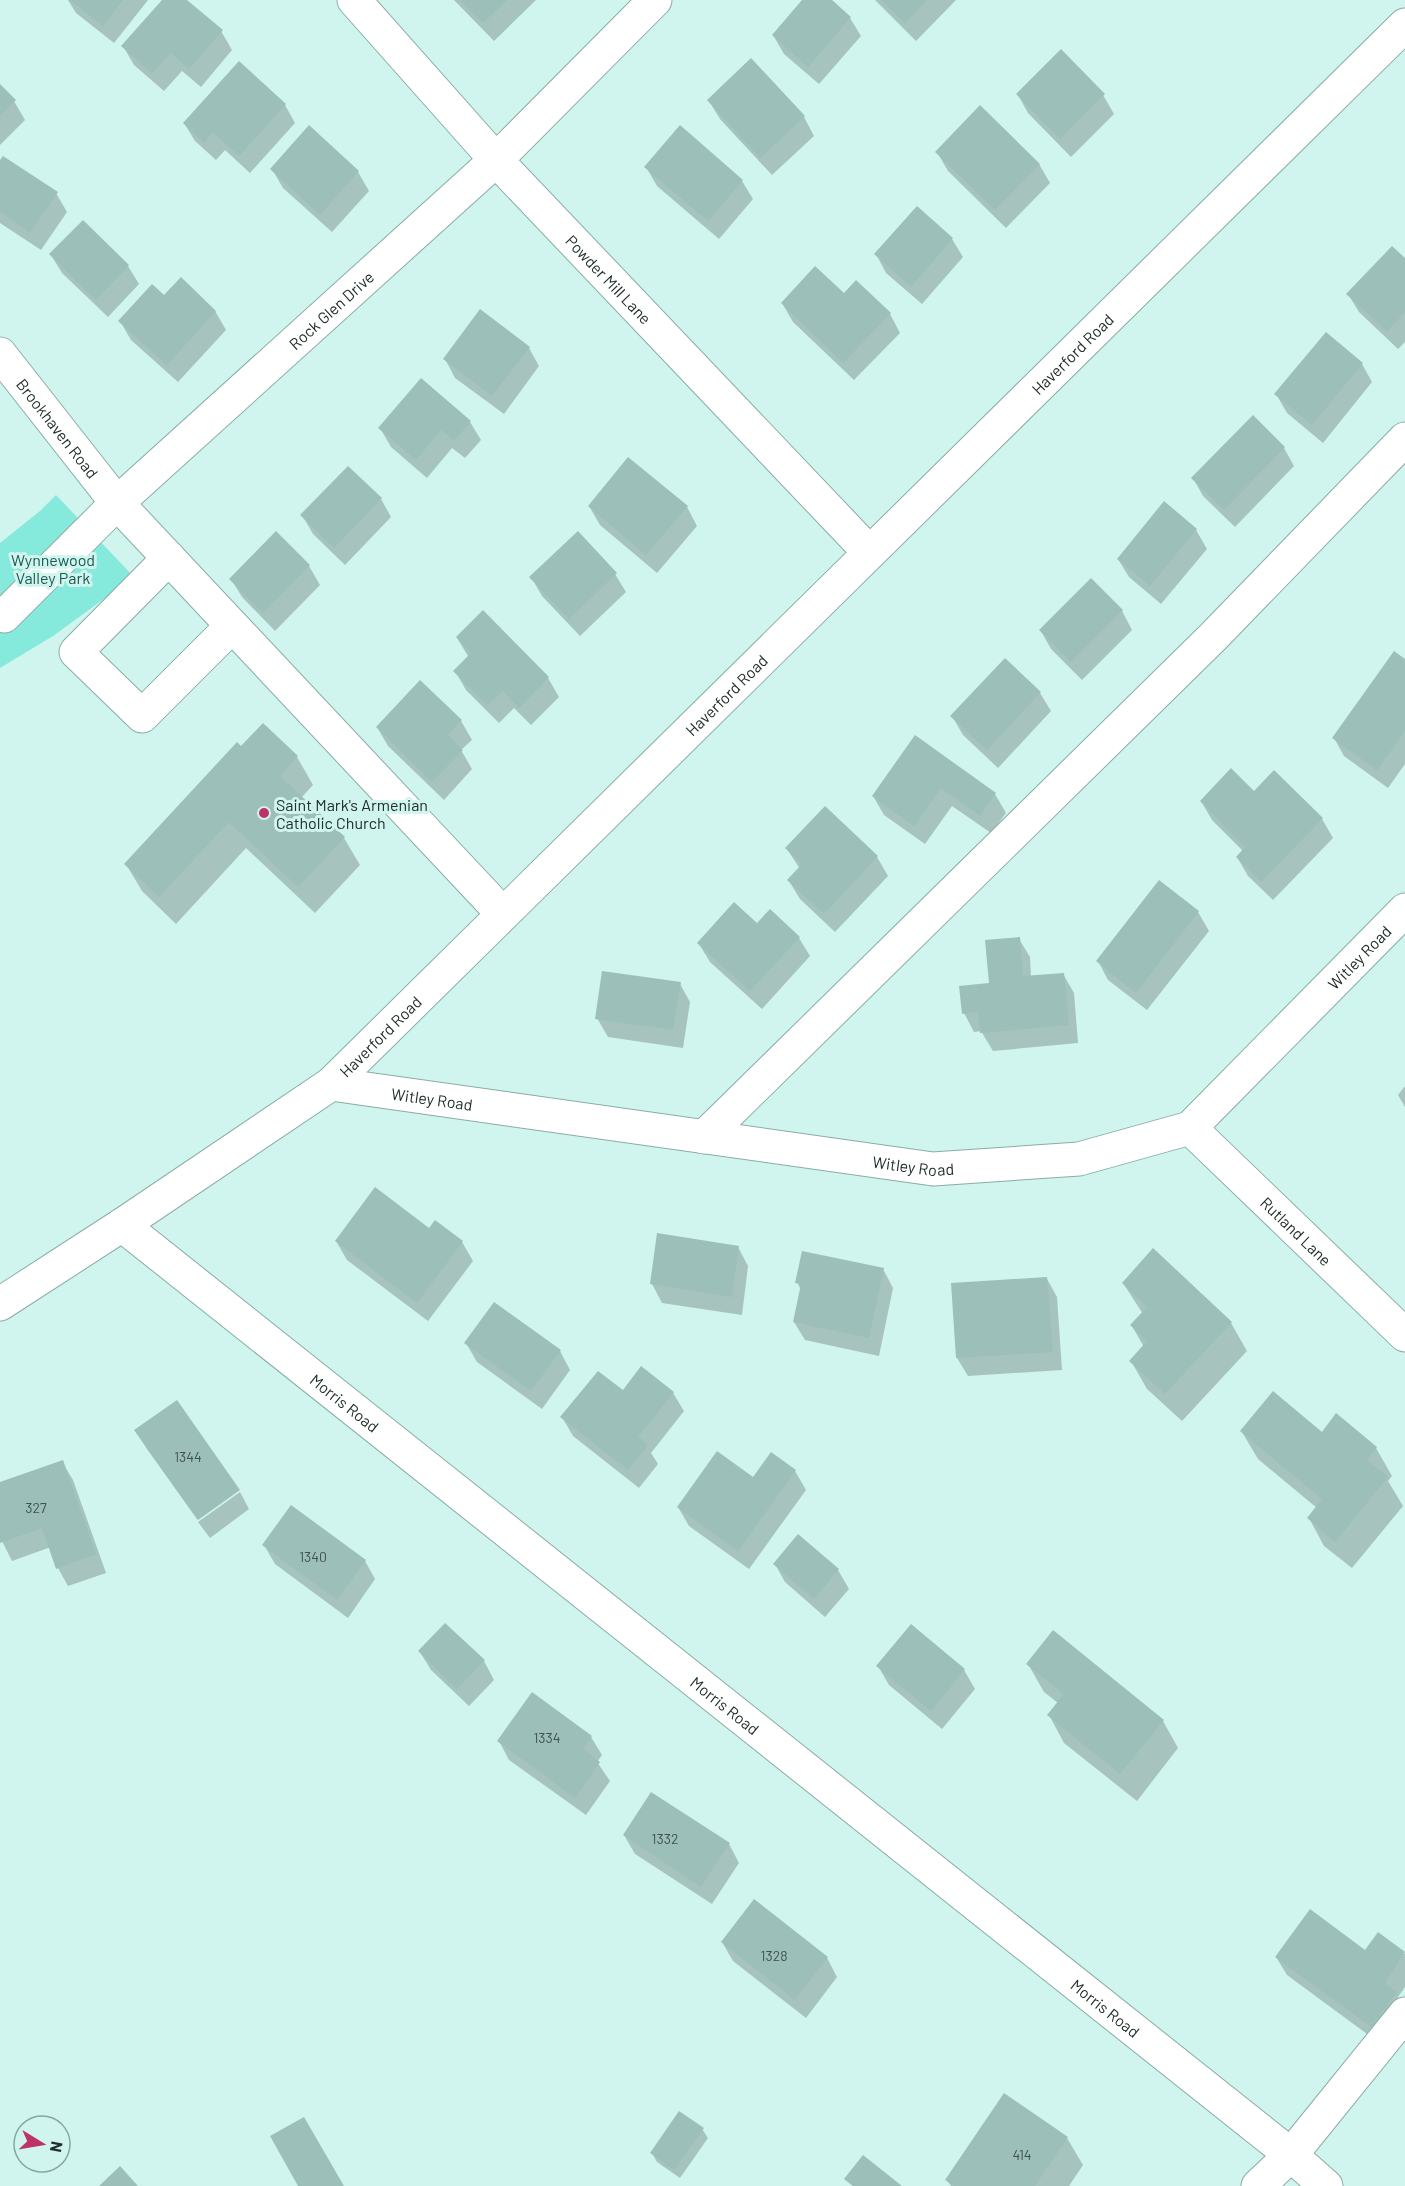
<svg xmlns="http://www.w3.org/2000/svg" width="1405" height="2186" viewBox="0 0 1405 2186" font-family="Barlow,sans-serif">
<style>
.green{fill:#85eadb}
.shadow{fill:#0003}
.building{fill:#9cbfb9}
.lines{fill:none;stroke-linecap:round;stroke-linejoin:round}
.minor-casing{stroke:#8aaca7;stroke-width:35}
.major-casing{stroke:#8aaca7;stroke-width:35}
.minor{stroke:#fff;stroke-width:33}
.major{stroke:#fff;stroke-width:33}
.poi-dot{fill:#bf3265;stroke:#d0f4ee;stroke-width:2}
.labels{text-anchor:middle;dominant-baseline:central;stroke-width:6;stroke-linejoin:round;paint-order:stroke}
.number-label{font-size:14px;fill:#3f524f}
.street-label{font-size:16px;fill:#202e2c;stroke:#d0f4ee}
.park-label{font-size:16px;fill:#1b5851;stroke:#d0f4ee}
.poi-label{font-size:16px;fill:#202e2c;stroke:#d0f4ee;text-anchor:start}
</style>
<rect width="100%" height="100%" fill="#d0f4ee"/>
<!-- green -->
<path class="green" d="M56,495L134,577L53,636L0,668V543L40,511Z"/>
<!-- shadow -->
<path class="shadow" d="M68,0H148L114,43L76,13Z
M164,0H185L221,31L232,50L201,87L182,71L164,91L134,65L123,46Z
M454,0H536L494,41Z
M804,0H829L850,18L861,36L819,84L784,54L773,35Z
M875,0H956L916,41Z
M0,87L14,101L25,120L0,145Z
M1018,95H1103L1114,114L1071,157L1028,113Z
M709,101L804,117L814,136L772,175L720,119Z
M285,105L295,123L250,173L225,150L216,160L195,141L184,123Z
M309,127L358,172L369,191L332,232L283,188L272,169Z
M937,152L1039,164L1050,183L1006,228L948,171Z
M0,163L56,193L67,212L41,250L0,223Z
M646,167L742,181L753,199L719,239L657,186Z
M952,239L963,257L922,304L886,273L876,254Z
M51,255L128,266L139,284L108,317L62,273Z
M1405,260V342L1398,349L1359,312L1348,294Z
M844,295L890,314L900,333L854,380L793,322L782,303Z
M164,298L215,311L226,330L178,382L131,340L120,321Z
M529,348L539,366L504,414L455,378L445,359Z
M1362,364L1372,382L1323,443L1287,413L1276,394Z
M470,422L481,440L465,458L452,448L427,478L391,447L380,428Z
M1284,448L1294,466L1235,527L1203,496L1193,478Z
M381,499L391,517L345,565L313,534L302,515Z
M589,506L687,507L697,526L657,573L600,525Z
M1196,530L1207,549L1161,604L1129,577L1118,559Z
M276,533L309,566L320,585L275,631L242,597L231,579Z
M615,574L626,592L580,636L542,596L531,577Z
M1122,611L1132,630L1082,680L1051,649L1041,631Z
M483,612L548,678L559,697L531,725L514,708L499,723L466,690L455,671L468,656L457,638Z
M1405,661V764L1388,788L1344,756L1334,738Z
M1040,693L1051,711L998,768L963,735L952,716Z
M461,721L472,740L461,750L472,769L444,800L388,746L377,727Z
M263,725L297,757L313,785L301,798L344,838L360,865L315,913L246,848L176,924L142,891L126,864Z
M915,737L995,794L1006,813L991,833L952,806L925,844L884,815L873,796Z
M1274,772L1322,819L1333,838L1273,900L1248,876L1237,857L1243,851L1212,820L1201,801L1254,793Z
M825,808L877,857L888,876L835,932L800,899L789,881L800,869L787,849Z
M1160,882L1198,912L1209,931L1147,1010L1108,980L1098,961Z
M799,938L810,956L762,1009L710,962L699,944Z
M1019,939L1030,957L1031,977L1063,974L1074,993L1078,1043L993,1051L981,1031L974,1032L964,1013L990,984Z
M680,984L690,1002L683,1048L608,1037L597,1018Z
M1405,1086V1107L1398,1095Z
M336,1241L462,1242L473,1261L428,1321L347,1260Z
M738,1247L748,1266L742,1315L662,1303L652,1284Z
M883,1269L893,1288L879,1356L805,1340L794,1322L801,1290L797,1282Z
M1047,1279L1057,1297L1062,1370L968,1376L957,1358Z
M1123,1283L1231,1323L1247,1351L1182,1421L1147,1389L1131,1361L1144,1347L1132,1326L1143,1314Z
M466,1343L560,1351L570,1370L542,1409L477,1362Z
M623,1392L673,1393L684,1411L651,1453L658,1464L639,1488L573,1436L562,1417Z
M1336,1416L1376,1448L1392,1476L1388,1481L1403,1506L1352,1568L1324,1546L1309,1518L1317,1508L1258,1459L1242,1432L1322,1434Z
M136,1431L238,1490L197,1519L147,1449Z
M62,1462L73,1480L106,1573L68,1586L58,1568L51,1547L12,1561L0,1537V1484Z
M795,1471L806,1490L749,1569L689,1526L678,1507Z
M240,1492L249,1509L210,1538L198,1522Z
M798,1537L838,1570L849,1589L825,1617L785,1582L775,1564Z
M264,1545L365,1561L375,1579L348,1618L275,1564Z
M911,1626L964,1670L975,1689L942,1729L889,1685L878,1666Z
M420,1652L484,1661L494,1680L469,1706L431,1670Z
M1028,1664L1163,1721L1178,1748L1137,1801L1064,1743L1049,1715L1058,1703L1044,1692Z
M591,1737L602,1755L597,1762L610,1781L586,1815L509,1760L499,1741Z
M624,1835L729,1844L739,1863L712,1904L635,1854Z
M1379,1934L1405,1954V1987L1398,1997L1405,2009L1382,2045L1287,1975L1276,1957L1365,1952Z
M722,1942L827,1958L837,1977L806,2018L733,1961Z
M702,2129L708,2138L680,2178L657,2162L652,2153Z
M1067,2138L1083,2165L1069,2186H951L947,2180Z"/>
<!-- building -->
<path class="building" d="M70,0H123L103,26Z
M162,0H187L223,30L189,69L171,53L152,73L121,46Z
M460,0H507L483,23Z
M802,0H832L851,17L808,67L772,35Z
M881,0H927L905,23Z
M1061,49L1105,94L1060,139L1016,94Z
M751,58L805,116L760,158L707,100Z
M239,61L286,104L239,156L213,132L204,143L183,123Z
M0,84L16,100L0,116Z
M980,105L1040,164L995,210L935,152Z
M309,125L359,171L320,215L270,169Z
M680,125L743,180L708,221L644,167Z
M3,156L58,192L30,233L0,212V160Z
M917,206L953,238L911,287L874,254Z
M83,220L129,265L96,300L49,254Z
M1392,246L1405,258V312L1387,331L1346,294Z
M815,266L844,293L856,280L891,313L843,363L781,303Z
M181,277L216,311L167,365L118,321L152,284L164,295Z
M480,309L530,347L492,396L443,359Z
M1326,332L1363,363L1312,425L1274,394Z
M421,378L471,421L454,441L441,430L416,460L378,428Z
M1253,415L1285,447L1224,510L1191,478Z
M628,457L688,506L646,555L588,506Z
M348,466L382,498L334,548L300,515Z
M1164,501L1197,529L1150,586L1117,559Z
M276,531L310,565L263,613L229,579Z
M578,531L617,573L569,619L529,577Z
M1091,578L1123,610L1071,662L1039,630Z
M483,610L549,677L519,708L503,691L487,705L453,671L471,653L456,637Z
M1394,651L1405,659V731L1377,770L1332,738Z
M1005,658L1041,692L987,750L950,716Z
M420,680L462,720L448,735L463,750L432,782L376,727Z
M263,723L298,756L280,776L345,837L298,887L229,822L159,897L124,864L237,742L241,746Z
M915,735L996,793L980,816L941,788L914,826L872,796Z
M1231,768L1254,791L1274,770L1323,818L1261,882L1236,857L1245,847L1200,801Z
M825,806L878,856L824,914L787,880L802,864L785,848Z
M1159,880L1199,911L1136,993L1096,961Z
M734,902L757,923L770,909L800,937L750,991L697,943Z
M1020,937L1023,976L1064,973L1069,1025L980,1033L978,1012L962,1014L959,986L989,983L985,940Z
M602,971L681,982L673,1030L595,1019Z
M375,1187L429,1228L435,1220L463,1241L417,1303L335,1241Z
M657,1233L739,1246L732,1297L650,1284Z
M1153,1248L1232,1322L1165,1394L1129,1361L1147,1341L1130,1325L1147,1307L1122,1283Z
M802,1251L884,1268L869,1338L793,1322L801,1284L795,1283Z
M1047,1277L1053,1352L956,1358L951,1283Z
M494,1302L561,1350L531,1391L464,1343Z
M641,1366L674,1392L638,1437L648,1445L628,1470L560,1417L598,1371L623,1390Z
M1273,1391L1322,1432L1336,1413L1377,1447L1367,1460L1388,1477L1335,1542L1307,1518L1322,1499L1240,1431Z
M177,1400L240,1490L198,1520L134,1430Z
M717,1451L753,1477L771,1452L796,1470L738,1551L677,1507Z
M63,1460L96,1554L56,1569L42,1528L0,1543V1482Z
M291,1505L366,1560L337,1600L262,1545Z
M798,1534L839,1569L814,1599L773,1564Z
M445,1623L485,1660L457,1689L418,1651Z
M911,1624L965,1669L931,1711L876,1666Z
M1053,1630L1164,1720L1120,1774L1047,1715L1064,1694L1026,1664Z
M532,1692L592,1736L583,1749L600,1762L575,1798L497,1741Z
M651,1792L730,1843L701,1887L623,1835Z
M754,1899L828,1957L795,2000L721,1942Z
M1310,1909L1365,1950L1378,1932L1405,1952L1385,1983L1397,1992L1371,2027L1275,1957Z
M1004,2093L1068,2137L1035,2186H954L945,2180Z
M679,2111L704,2128L674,2170L650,2153Z
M304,2117L344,2186H298L270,2136Z
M863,2155L902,2186H853L844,2179Z
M120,2166L138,2186H99Z"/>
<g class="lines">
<defs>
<g id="minor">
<path id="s1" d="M354,0L496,160L869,552"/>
<path id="s2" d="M0,354L117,503L503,914"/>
<path d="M169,558L76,652L142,716L232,626"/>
<path id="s3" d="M4,616L117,503L496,160L655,0"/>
<path id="s4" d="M331,1084L933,1169L1079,1159L1190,1128L1405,910"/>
<path id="s5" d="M1190,1128L1405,1335"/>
<path d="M704,1137L1213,637L1405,439"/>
<path id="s6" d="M122,1225L1291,2155L1326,2186"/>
<path d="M1258,2186L1291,2155L1405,2014"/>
</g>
<g id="major">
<path id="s7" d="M0,1304L122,1225L331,1084L1405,25"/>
</g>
</defs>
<!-- minor casing -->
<use href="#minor" class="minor-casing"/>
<!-- major casing -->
<use href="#major" class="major-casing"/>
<!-- minor -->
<use href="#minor" class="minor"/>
<!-- major -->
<use href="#major" class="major"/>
</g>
<!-- markers -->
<circle class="poi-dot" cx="264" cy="813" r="6"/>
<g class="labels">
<!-- number labels -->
<g class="number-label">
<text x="188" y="1456">1344</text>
<text x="36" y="1507">327</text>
<text x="313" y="1556">1340</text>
<text x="547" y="1737">1334</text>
<text x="665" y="1838">1332</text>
<text x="774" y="1955">1328</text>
<text x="1022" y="2154">414</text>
</g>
<!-- street labels -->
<g class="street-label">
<text stroke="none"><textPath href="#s1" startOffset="378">Powder Mill Lane</textPath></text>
<text stroke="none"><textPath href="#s3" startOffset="448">Rock Glen Drive</textPath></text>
<text stroke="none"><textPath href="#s7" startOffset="1438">Haverford Road</textPath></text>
<text stroke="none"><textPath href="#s2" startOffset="94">Brookhaven Road</textPath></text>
<text stroke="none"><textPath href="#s7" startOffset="952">Haverford Road</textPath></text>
<text stroke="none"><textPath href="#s4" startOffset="1110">Witley Road</textPath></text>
<text stroke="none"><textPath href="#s7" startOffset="466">Haverford Road</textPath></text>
<text stroke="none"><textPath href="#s4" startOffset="102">Witley Road</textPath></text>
<text stroke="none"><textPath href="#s4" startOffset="588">Witley Road</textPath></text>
<text stroke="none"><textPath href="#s5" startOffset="148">Rutland Lane</textPath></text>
<text stroke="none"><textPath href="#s6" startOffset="285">Morris Road</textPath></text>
<text stroke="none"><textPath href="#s6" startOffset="771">Morris Road</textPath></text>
<text stroke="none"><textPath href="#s6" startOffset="1257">Morris Road</textPath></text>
</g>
<!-- park labels -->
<g class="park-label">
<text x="53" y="559">Wynnewood<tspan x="53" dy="18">Valley Park</tspan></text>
</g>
<!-- poi labels -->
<g class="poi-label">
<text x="276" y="804">Saint Mark's Armenian<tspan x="276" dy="18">Catholic Church</tspan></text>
</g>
</g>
<!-- north arrow -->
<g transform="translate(42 2144) rotate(101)"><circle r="28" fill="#d0f4ee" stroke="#8aa5a0" stroke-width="1.5"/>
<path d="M0-4.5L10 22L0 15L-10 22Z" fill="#bf3265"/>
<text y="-9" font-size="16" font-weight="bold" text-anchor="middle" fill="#202e2c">N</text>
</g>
</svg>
